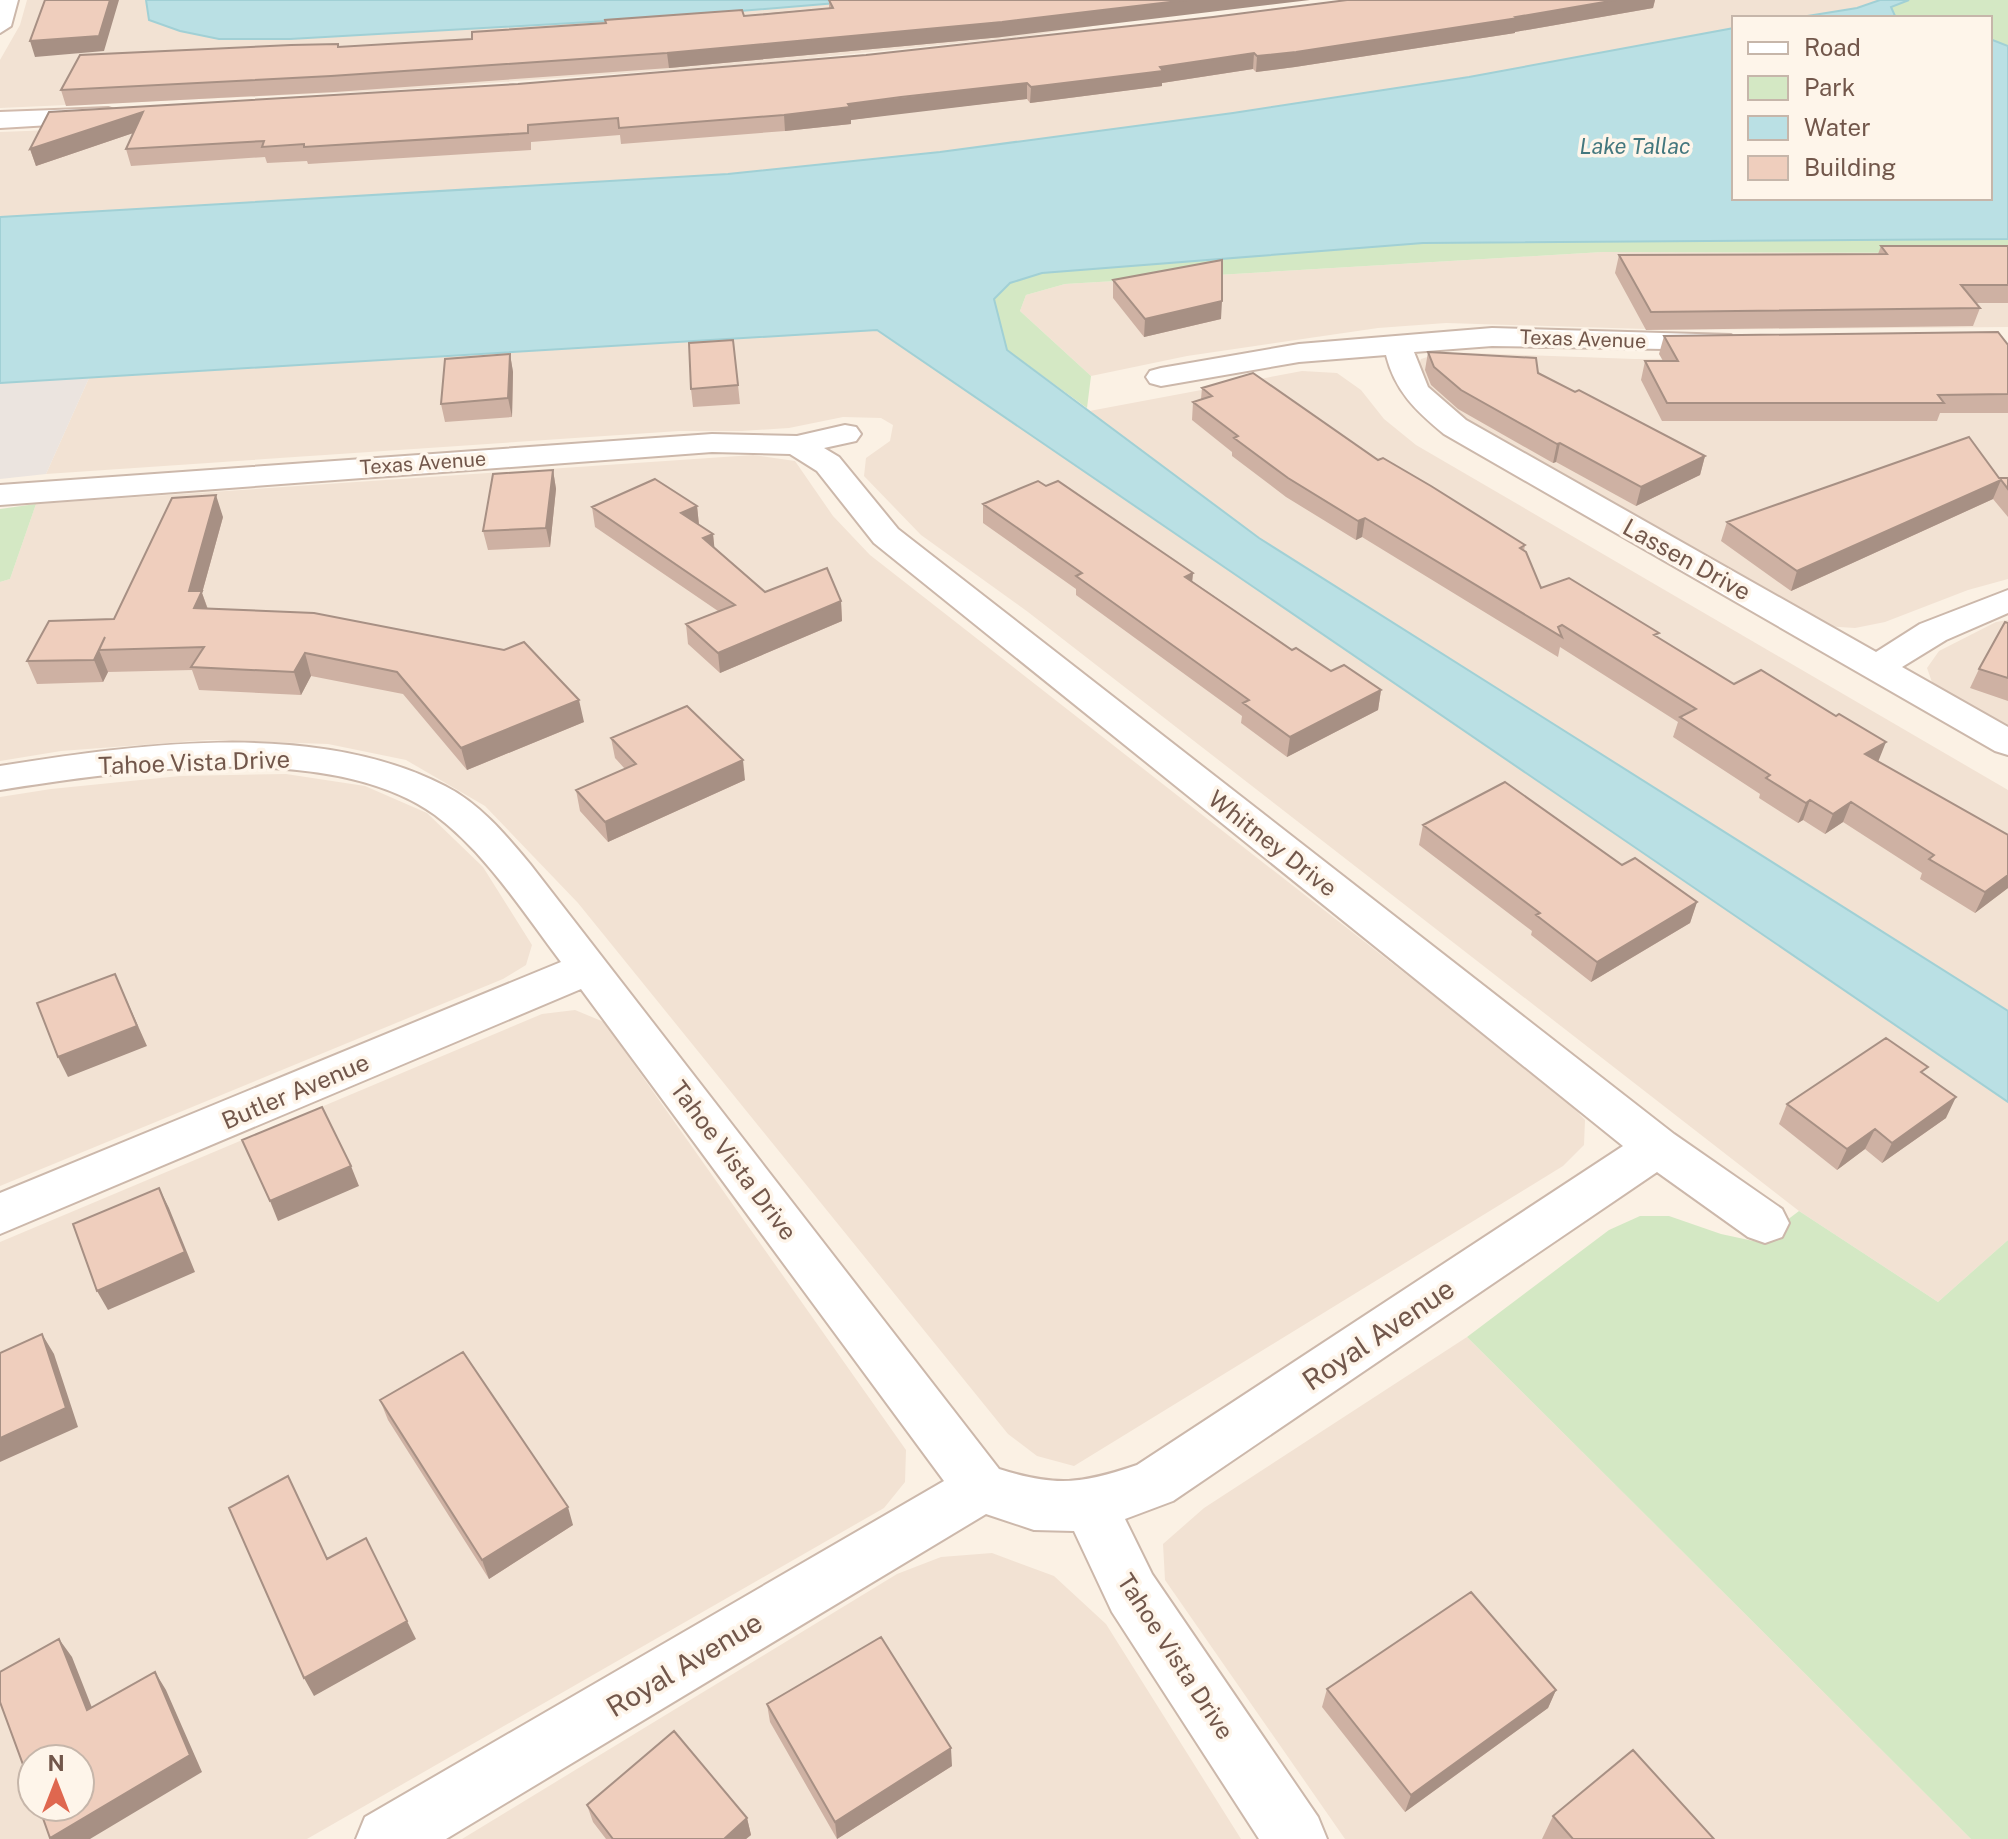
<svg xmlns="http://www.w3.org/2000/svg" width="2008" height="1839" viewBox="0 0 2008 1839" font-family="'Public Sans',sans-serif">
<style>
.residential{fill:#f2e2d3;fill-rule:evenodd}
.industrial{fill:#ebe4df}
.green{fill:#d4e8c4}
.water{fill:#bae0e4;stroke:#a1d0d5;stroke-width:2}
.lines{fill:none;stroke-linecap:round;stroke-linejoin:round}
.street-casing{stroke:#ccb8ab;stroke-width:4}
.secondary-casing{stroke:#d1baac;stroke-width:4}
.street{fill:#fff;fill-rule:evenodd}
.secondary{fill:#fff;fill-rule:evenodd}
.wall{fill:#ceb1a3}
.shaded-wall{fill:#a79084}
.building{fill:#efcebd;stroke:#a79084;stroke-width:2}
.labels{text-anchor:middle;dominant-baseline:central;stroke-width:7;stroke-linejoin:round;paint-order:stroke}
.far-street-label{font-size:20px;fill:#72574b;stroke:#fef5ea}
.far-water-label{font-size:22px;font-style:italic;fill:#43777e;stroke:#fef5ea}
.street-label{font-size:24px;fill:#72574b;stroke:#fef5ea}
.near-street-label{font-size:28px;fill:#72574b;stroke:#fef5ea}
</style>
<rect width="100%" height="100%" fill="#fbf1e4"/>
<!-- residential -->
<path class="residential" d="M27,0H146L150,20L643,19L873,0H1265L1027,36L752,64L378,91L0,108V60L20,25Z
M1458,0H1880L1857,8L1795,18H1734V28L1469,77L1233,113L940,152L728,174L0,217V132L185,125Z
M1603,252L2008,253V327L1677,330L1446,323L1378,328L1187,356L1091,376L1020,311L1026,295L1065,284Z
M877,330L2008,1102V1240L1938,1302L1799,1211L1028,612L921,535L864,476L866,458L890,441L893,425L881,418L843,417L789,428L742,431H679L46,474L89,378Z
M1443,352L1635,359L2008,356V579L1968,590L1885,622L1855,628L1824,626L1462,425L1415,375L1421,359Z
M1302,371L1337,373L1361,390L1384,419L1416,445L2008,790V1011L1259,538L1084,412Z
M753,455L795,461L833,516L870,555L1563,1097L1585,1120L1584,1145L1563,1166L1074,1466L1037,1456L1008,1434L578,903L485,806L406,760L328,744L208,740L61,751L0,761V582L10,579L36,504Z
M2008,620V732L1933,685L1927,668L1939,651L1996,622Z
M286,774L365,786L427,813L483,867L532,945L526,965L503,979L0,1186V797L51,789L180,776Z
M575,1010L604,1022L906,1450L905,1482L884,1508L307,1839H0V1242L542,1014ZM32,1759H80V1807H32Z
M1467,1337L1971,1839H1345L1165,1580L1163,1544L1204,1508Z
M992,1553L1054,1576L1106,1624L1241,1839H462L897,1574L941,1557Z"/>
<!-- industrial -->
<path class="industrial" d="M89,378L46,474L0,479V383Z"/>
<!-- green -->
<path class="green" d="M1909,0H2008V46L1990,39V18L1895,17L1890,7Z
M2008,239V253L1603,252L1065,284L1026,295L1020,311L1091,376L1087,408L1007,350L994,299L1010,283L1042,273L1423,243Z
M36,504L10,579L0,582V509Z
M1799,1211L1938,1302L2008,1240V1839H1971L1467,1337L1609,1230L1640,1216H1669L1721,1234L1758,1242Z"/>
<!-- water -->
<path class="water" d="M146,0H873L643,19L290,39H219L180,31L149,20Z
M1880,0H1909L1891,7L1895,16L1899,18H1795L1857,8Z
M1734,28V198H1990V39L2008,46V239L1423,243L1042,273L1010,283L994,299L1007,350L1259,538L2008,1011V1102L877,330L0,383V217L728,174L940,152L1233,113L1469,77Z"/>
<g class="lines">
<defs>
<path id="street" d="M0,0H18L11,26L0,33Z
M1492,328L1731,335L1736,341L1731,347L1721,350L1492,346L1414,352L1428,387L1466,420L1876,652L1920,624L2008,590V613L1946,640L1902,667L2008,727V755L1995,751L1444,434C1416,411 1395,391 1386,355L1299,362L1161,386L1150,383L1146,377L1150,371L1161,368L1299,344Z
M845,425L856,427L861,434L856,441L824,448L839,457L898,529L1674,1134L1782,1209L1789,1223L1782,1237L1765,1243L1748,1237L1657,1172L1173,1501L1125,1519L1152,1574L1318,1817L1327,1839H1259L1112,1612L1074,1531L1034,1530L986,1514L446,1839H356L365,1817L944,1481L581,989L0,1234V1193L561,962C523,912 486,853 435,815C331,739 120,771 0,790V766C139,744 315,719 445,786C479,803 506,835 530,864L999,1469C1056,1487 1081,1484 1137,1465L1623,1146L874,543L817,471L790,454L712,452L0,505V485L712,434L797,436Z"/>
<path id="secondary" d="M108,108L117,111L121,116L117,121L0,128V112Z"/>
</defs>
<!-- street casing -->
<use href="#street" class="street-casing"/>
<!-- secondary casing -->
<use href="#secondary" class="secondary-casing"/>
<!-- street -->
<use href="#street" class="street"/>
<!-- secondary -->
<use href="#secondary" class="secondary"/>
</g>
<!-- wall -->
<path class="wall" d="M829,0L1002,37L669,68L335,92L66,106L61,90L338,47L472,39L829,8Z
M1347,0H1655L1653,8L1515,32V33L1295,67L1256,72L1253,69L1162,83V86L1030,103L1027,99L901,113L851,120V124L785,131L621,144L620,135L531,142V150L308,164L307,161L267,163L265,157L131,166L126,149L133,133L36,166L30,149L49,112L518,84L866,55L1213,17Z
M1881,246H2008V303H1975L1980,308L1973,326L1646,330L1615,273L1619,255L1878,254Z
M1113,280L1221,319L1144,337L1113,298Z
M1664,336L2008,345V413H1940L1937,421H1662L1641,380L1645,361H1663L1659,354Z
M1428,352L1538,373L1705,456L1700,475L1636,506L1556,462L1553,463L1458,409L1431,385L1425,370Z
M510,354L513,372L512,417L445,422L441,404Z
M738,385L740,404L693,407L691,389Z
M1202,388L1378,460L1525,545L1524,551L1541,588L1658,638L1734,684L1878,761L2008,888L1975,913L1920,879L1922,873L1843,822L1825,834L1803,820L1798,823L1759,798L1760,794L1673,737L1678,722L1560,647L1558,657L1362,537L1356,540L1286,497L1232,456V452L1192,420L1193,402L1201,399Z
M553,470L556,489L550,547L488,550L483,531Z
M1999,478H2008V517L1993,499L1791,591L1721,541L1727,522Z
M983,504L1193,573L1192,581L1292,650L1331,671L1381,690L1378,710L1287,757L1241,723L1242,716L1076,595V589L983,523Z
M697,506L699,525L713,534L714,548L765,592L841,601L842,621L720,673L688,644L686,624L718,611L595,527L592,507Z
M223,517L202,593L208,609L584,722L467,770L403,694L311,676L301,695L199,690L192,670L108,672L103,682L37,684L27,661L114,619Z
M2008,623V701L1970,688L1979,669Z
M611,738L745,780L608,842L580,811L576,790L625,769L615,758Z
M1423,825L1622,865L1697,902L1690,923L1591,982L1531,935L1532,931L1419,845Z
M1924,1074L1946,1118L1882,1163L1865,1149L1837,1170L1779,1124L1787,1104Z
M380,1400L573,1525L489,1579L388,1420Z
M1327,1689L1556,1690L1548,1708L1405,1812L1322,1707Z
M767,1704L952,1766L837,1839L770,1722Z
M587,1805L747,1818L751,1835L746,1839H606L593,1822Z
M1553,1816L1714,1839H1542Z"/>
<!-- shaded-wall -->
<path class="shaded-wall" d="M110,0H119L104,51L35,57L30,41Z
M1187,0H1310L1002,37L669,68L667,53Z
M1616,0H1655L1653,8L1515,32V33L1295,67L1256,72L1257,56L1516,17Z
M1254,53L1253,69L1162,83V86L1030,103L1031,87Z
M1027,83V99L851,120V124L785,131L784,115L848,104Z
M143,112L148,128L36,166L30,149Z
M1222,301L1221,319L1144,337L1145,319Z
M510,354L513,372L512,417L508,398Z
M1560,443L1556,462L1553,463L1557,444Z
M1705,456L1700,475L1636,506L1641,487Z
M553,470L556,489L550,547L546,528Z
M2001,480L1993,499L1791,591L1797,571Z
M216,495L223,517L202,593L209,613L202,630L189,591Z
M697,506L699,525L681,513Z
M1365,518L1362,537L1356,540L1358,521Z
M713,534L715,553L703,538Z
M1193,573L1191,593L1185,577Z
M841,601L842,621L720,673L718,653Z
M99,650L108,672L103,682L94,660Z
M305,653L311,676L301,695L294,672Z
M1381,690L1378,710L1287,757L1290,737Z
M579,700L584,722L467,770L461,748Z
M1886,742L1878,762L1865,754Z
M743,760L745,780L608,842L605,822Z
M1810,800L1803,820L1798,823L1806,803Z
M1851,802L1843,822L1825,834L1833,814Z
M2008,875V888L1975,913L1985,892Z
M1697,902L1690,923L1591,982L1597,962Z
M115,974L147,1046L68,1077L58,1057Z
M1956,1097L1946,1118L1882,1163L1892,1143Z
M1875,1129L1865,1149L1837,1170L1847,1149Z
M351,1166L359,1186L278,1221L270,1201Z
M159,1188L169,1208L195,1272L108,1310L97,1291Z
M42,1334L54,1354L78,1427L0,1462V1438Z
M568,1507L573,1525L489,1579L482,1560Z
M407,1621L416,1639L314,1696L304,1678Z
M59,1639L72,1657L100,1728L87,1710Z
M155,1672L166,1690L202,1772L90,1839H51L50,1838Z
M1556,1690L1548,1708L1405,1812L1411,1795Z
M951,1748L952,1766L837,1839L835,1822Z
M747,1818L751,1835L746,1839H724Z"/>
<!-- building -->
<path class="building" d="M45,0H110L99,36L30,41Z
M829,0H1187L1002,22L667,53L331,76L61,90L80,55L291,45L338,44V47L472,39V32L606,23L605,20L742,10L744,16L833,8Z
M1347,0H1616L1516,17L1518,18L1296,52L1257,56L1254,53L1160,67L1163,71L1031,87L1027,83L901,97L848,104L850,107L784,115L619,128L618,118L528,125V133L304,147V144L262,147L264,141L126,149L143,112L30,149L49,112L518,84L866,55L1213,17Z
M1881,246H2008V285H1961L1980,308L1651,312L1619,255L1887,254Z
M1222,260V301L1145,319L1113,280Z
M1998,332L2008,345V394L1938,395L1944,403H1667L1645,361H1678L1664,336Z
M733,340L738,385L691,389L689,343Z
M1428,352L1536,358L1538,373L1575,392L1579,390L1705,456L1641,487L1560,443L1557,444L1461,390L1434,367Z
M510,354L508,398L441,404L445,359Z
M1253,373L1378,460L1383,458L1431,486L1525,545L1520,548L1526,552L1541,588L1569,578L1659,633L1654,635L1734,684L1761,670L1836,716L1839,714L1886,742L1865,754L2008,835V875L1985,892L1929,859L1934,855L1851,802L1833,814L1810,800L1806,803L1766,778L1770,775L1680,717L1696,709L1562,625L1558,627L1562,637L1365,518L1358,521L1288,478L1234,438L1238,436L1193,402L1212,396L1202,388Z
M1969,437L1999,478H2008V489L2001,480L1797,571L1727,522Z
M553,470L546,528L483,531L493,474Z
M655,479L697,506L681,513L713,534L703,538L765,592L827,568L841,601L718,653L686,624L735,605L592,507Z
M1038,481L1046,486L1058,481L1193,573L1185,577L1292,650L1296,648L1331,671L1344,665L1381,690L1290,737L1243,703L1249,700L1076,576L1082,573L983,504Z
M216,495L189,591H202L194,608L314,613L504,650L524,642L579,700L461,748L397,672L305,653L294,672L191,667L204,647L99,650L105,637L94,660L27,661L49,621L114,619L172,498Z
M2005,622L2008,623V678L1979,669Z
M687,706L743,760L605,822L576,790L636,764L611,738Z
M1505,782L1622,865L1635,858L1697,902L1597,962L1536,915L1540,913L1423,825Z
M115,974L137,1026L58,1057L37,1003Z
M1886,1038L1928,1067L1921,1072L1956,1097L1892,1143L1875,1129L1847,1149L1787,1104Z
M322,1107L351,1166L270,1201L242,1140Z
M159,1188L185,1252L97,1291L73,1224Z
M42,1334L66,1408L0,1438V1353Z
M463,1352L568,1507L482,1560L380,1400Z
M288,1476L327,1559L366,1538L407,1621L304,1678L229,1508Z
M1471,1592L1556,1690L1411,1795L1327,1689Z
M881,1637L951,1748L835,1822L767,1704Z
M59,1639L87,1710L155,1672L190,1755L50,1838L39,1807H80V1759H32V1789L0,1702V1672Z
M674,1731L747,1818L724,1839H613L587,1805Z
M1633,1750L1714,1839H1573L1553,1816Z"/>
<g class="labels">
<!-- far-street labels -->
<g class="far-street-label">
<text transform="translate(1583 339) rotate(2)">Texas Avenue</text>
<text transform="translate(423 463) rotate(-4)">Texas Avenue</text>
</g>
<!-- far-water labels -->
<g class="far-water-label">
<text x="1635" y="146">Lake Tallac</text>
</g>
<!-- street labels -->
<g class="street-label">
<text transform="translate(1687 559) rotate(29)">Lassen Drive</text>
<text transform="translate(194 762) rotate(-2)">Tahoe Vista Drive</text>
<text transform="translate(1273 843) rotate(38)">Whitney Drive</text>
<text transform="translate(295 1091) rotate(-23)">Butler Avenue</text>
<text transform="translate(734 1160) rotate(53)">Tahoe Vista Drive</text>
<text transform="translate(1176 1656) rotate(57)">Tahoe Vista Drive</text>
</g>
<!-- near-street labels -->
<g class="near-street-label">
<text transform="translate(1378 1334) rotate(-34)">Royal Avenue</text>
<text transform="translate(684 1664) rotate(-31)">Royal Avenue</text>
</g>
</g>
<!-- legend -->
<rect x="1732" y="16" width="260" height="184" fill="#fef5ea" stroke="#c6b6aa" stroke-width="2"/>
<rect x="1748" y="42" width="40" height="12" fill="#ffffff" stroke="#c6b6aa" stroke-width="2"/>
<text x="1804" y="56" font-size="24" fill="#72574b">Road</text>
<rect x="1748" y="76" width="40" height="24" fill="#d4e8c4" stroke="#c6b6aa" stroke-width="2"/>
<text x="1804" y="96" font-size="24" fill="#72574b">Park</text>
<rect x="1748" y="116" width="40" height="24" fill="#bae0e4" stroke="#c6b6aa" stroke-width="2"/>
<text x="1804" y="136" font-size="24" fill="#72574b">Water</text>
<rect x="1748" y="156" width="40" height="24" fill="#efcebd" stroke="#c6b6aa" stroke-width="2"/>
<text x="1804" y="176" font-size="24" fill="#72574b">Building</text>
<!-- north arrow -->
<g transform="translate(56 1783)"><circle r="38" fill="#fef5ea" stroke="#c6b6aa" stroke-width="2"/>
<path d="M0-6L14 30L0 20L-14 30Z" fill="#df674f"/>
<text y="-12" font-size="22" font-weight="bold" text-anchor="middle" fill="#72574b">N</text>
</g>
</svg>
